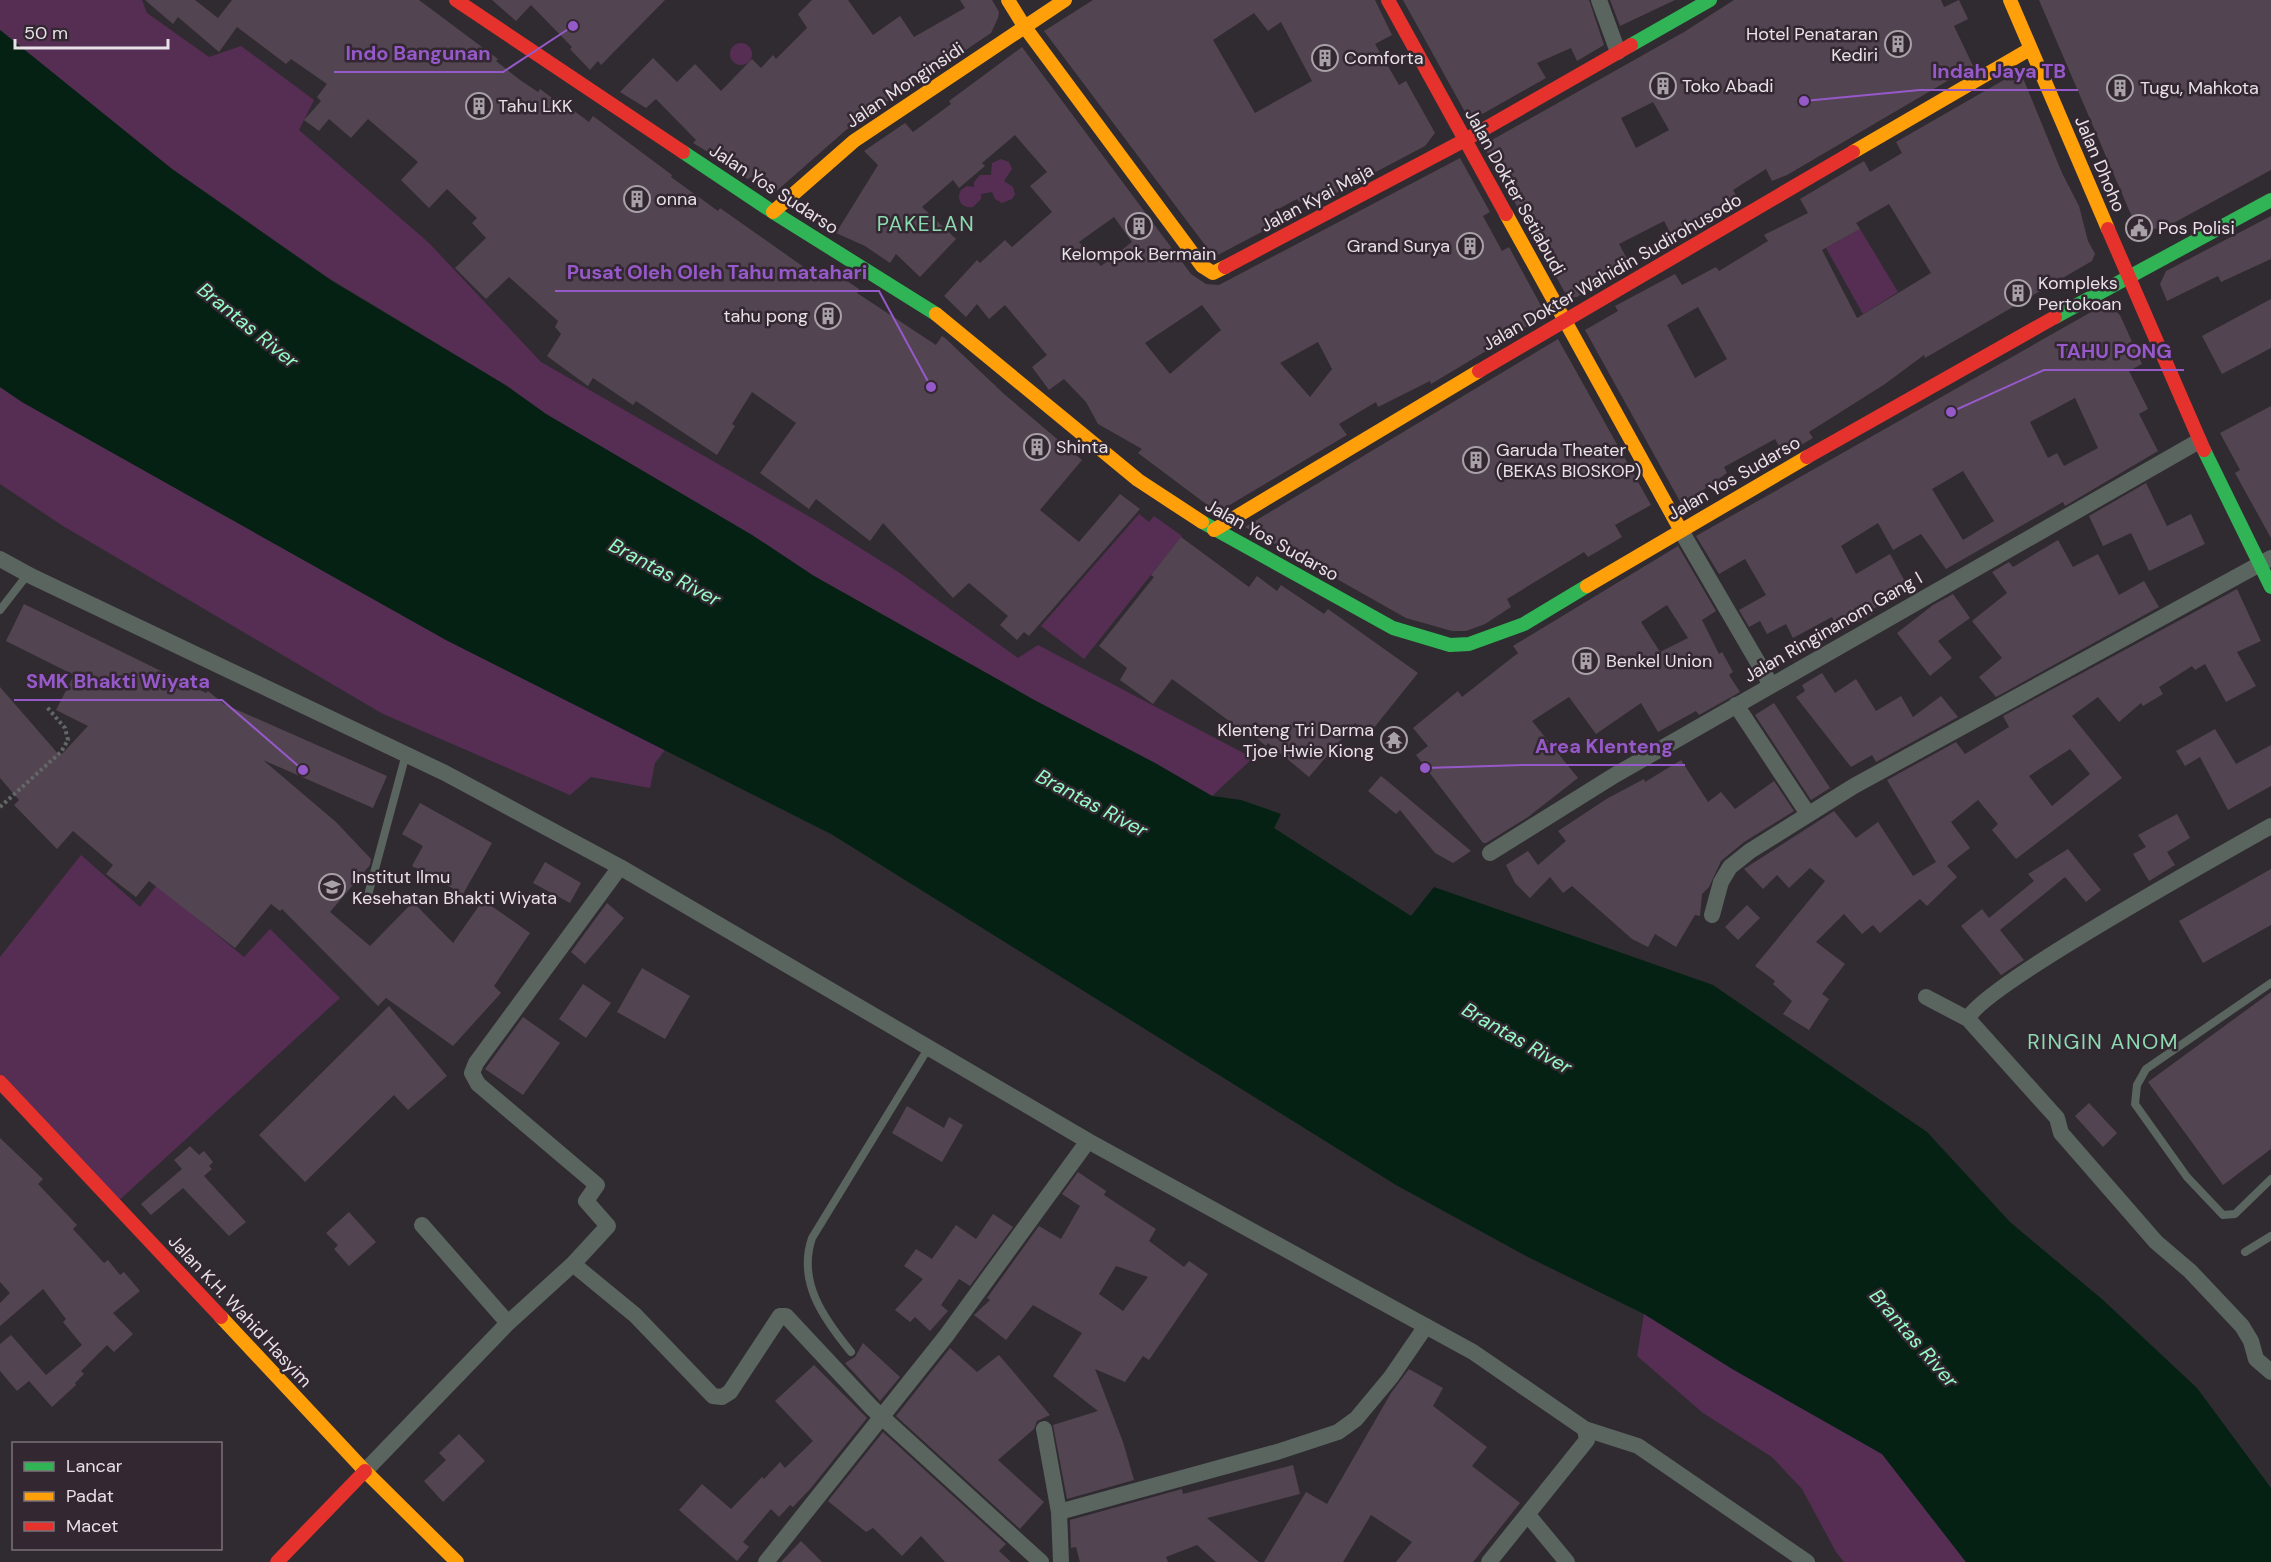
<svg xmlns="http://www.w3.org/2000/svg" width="2271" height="1562" viewBox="0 0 2271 1562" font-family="'DM Sans',sans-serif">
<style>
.green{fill:#562e54}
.water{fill:#042114}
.building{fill:#534452;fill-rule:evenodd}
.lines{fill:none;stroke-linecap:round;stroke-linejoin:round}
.path{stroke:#636766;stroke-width:4;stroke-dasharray:3 3;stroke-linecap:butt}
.lane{stroke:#5a6560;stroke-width:8}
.street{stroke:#5a6560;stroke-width:16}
.fast{stroke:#30b455;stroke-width:14}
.slow{stroke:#ff9f0a;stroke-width:14}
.jam{stroke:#e5322d;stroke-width:14}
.labels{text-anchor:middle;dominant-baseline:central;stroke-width:5;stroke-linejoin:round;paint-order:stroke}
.poi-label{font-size:18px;fill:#e8e1e7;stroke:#332832;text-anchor:start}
.street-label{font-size:18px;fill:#e8e1e7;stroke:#332832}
.water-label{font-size:20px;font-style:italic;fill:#96fcc6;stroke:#332832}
.quarter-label{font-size:21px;letter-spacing:1.5px;fill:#8cdbb0;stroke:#332832}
.leader{fill:none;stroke:#9659c9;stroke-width:2}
.callout-dot{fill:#9659c9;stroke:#332832;stroke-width:2}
.callout-label{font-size:20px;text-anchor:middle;font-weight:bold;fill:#9659c9;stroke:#332832;stroke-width:5;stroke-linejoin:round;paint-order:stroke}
</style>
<rect width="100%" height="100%" fill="#302b30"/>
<!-- green -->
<path class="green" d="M0,0H142L147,13L209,57L241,46L314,100L299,130L429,243L541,362L822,524L900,573L1018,658L1038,645L1253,758L1212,796L1155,763L1036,701L814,576L752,535L546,414L502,383L327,277L172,169L0,30Z
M730 54a11 11 0 1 1 22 0a11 11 0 1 1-22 0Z
M1001,159L1009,162L1012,169L1004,181L1013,187L1015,195L1012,199L1002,203L995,199L992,192L981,194V199L973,207C963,209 955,200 961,190L967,186L974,187V182L980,175H991L992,163Z
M1860,229L1898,292L1863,314L1826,248Z
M0,387L22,402L446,640L665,750L655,763L650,788L591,777L570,795L383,714L63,526L0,484Z
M1139,514L1149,522L1154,516L1182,536L1084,659L1041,626Z
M81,855L140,907L157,885L244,957L270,929L340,998L115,1204L0,1080V957Z
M1644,1314L1734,1370L1882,1454L1966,1562H1844L1836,1552L1802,1489L1772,1457L1703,1413L1637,1356Z"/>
<!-- water -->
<path class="water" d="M0,30L172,169L332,281L507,386L546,414L752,535L814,576L1036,701L1155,763L1212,796L1241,800L1281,814L1274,828L1411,916L1434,887L1713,985L1927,1132L2010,1222L2103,1300L2197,1388L2271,1488V1562H1966L1882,1454L1734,1370L1644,1314L1528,1257L1396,1185L831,834L446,640L22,402L0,387Z"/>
<!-- building -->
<path class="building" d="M145,0H195L218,18L232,0H419L498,59L496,61L520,80L538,92L540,89L555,100L557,98L589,122L593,116L672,175L671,177L718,211L720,208L818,277L826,267L859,289L857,293L936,345L942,336L945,338L1004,394L1082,460L1040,510L1079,542L1120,494L1140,509L1029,636L1024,632L1017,640L1000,625L1008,616L969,583L953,598L883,523L870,541L816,499L809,509L760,473L796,423L752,392L732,424L735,426L717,455L636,401L633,405L593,378L588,386L547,356L561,334L555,327L558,321L509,277L486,299L455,268L486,238L472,223L477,218L447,189L429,208L401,180L418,162L368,119L351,138L329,119L319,131L304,120L321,101L317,97L327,84L291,59L286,64L237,27L219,52L178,17L173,24Z
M492,0H665L601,65L598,61L590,70L570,49L572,47L531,5L516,21Z
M812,0H848L873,35L900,16L914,37L965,8L960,0H992L999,12L998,18L991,33L945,64L944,62L846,130L772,195L751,177L748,179L744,177L732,163L729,166L725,163L711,149L708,152L693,143L696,140L656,99L646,108L620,92L653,58L677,82L695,64L721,91L752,59L761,68L773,55L776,59L807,28L798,14Z
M1093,0H1375L1392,35L1375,44L1399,85L1406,81L1435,133L1425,146L1317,203L1307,198L1299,202L1297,199L1269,214L1275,225L1214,257L1044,31ZM1254,13L1268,31L1281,22L1312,81L1255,113L1213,40Z
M1403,0H1589L1604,45L1577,61L1571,48L1537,63L1546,78L1470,121Z
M1610,0H1675L1620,26Z
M1734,0H1941L1944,7L1959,0L1968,19L1954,26L1973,66L1787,175L1772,181L1766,169L1733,190L1740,202L1705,223L1703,219L1672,236L1664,221L1619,244L1631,266L1577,297L1568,298L1483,145L1684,32ZM1653,102L1669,130L1636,148L1621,118Z
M2039,0H2271V170L2168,226L2150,230L2138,225L2132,217Z
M1022,47L1191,274L1206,284L1219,285L1460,158L1490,212L1483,216L1502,251L1509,247L1546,315L1431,384L1430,381L1378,407L1376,402L1339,424L1347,435L1223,509L1210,507L1138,453L1142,449L1098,424L1086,402L1064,379L1049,390L1032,367L1047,355L1005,305L989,319L977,304L966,317L944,296L977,260L980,263L1005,240L1012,247L1052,212L1030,186L1047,172L1015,135L982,163L985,166L959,188L953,180L922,207L956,239L920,277L896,254L890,263L865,246L836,233L878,165L864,151L905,123L913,132L951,104L949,101ZM1114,217L1132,242L1101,266L1079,242ZM1202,305L1221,330L1170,374L1145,343ZM1318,342L1332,369L1310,397L1280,363Z
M2016,73L2023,78L2062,173L2079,206L2088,241L2095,254L2092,261L1925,358L1924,355L1885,384L1809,432L1813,438L1784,455L1775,439L1724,467L1727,473L1682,505L1585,330L1618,311L1615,306L1675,274L1682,285L1716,267L1719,271L1768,241L1764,235L1808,213L1800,199L1864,161L1870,172L1902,153L1896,142ZM1889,204L1931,273L1857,318L1822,250L1860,229L1856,223ZM1698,307L1727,359L1695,378L1667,325Z
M2271,216V259L2221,282L2218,276L2167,301L2160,284L2166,271Z
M2271,299V348L2222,374L2202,336Z
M2100,307H2110L2120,315L2142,364L2129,371L2148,409L2139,414L2158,451L2065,506L2063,502L1946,569L1921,534L1893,550L1878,523L1841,546L1856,574L1890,554L1909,589L1873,609L1875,613L1839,632L1832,617L1793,638L1786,624L1767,634L1760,621L1749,627L1739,610L1766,595L1745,559L1719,574L1696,536ZM2075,398L2098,448L2064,466L2057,453L2048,458L2030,422ZM1963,471L1994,521L1963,540L1932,489Z
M1558,339L1651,505L1615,525L1622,537L1588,557L1584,552L1507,599L1511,607L1485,624L1466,631H1452L1406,618L1245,527Z
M2271,406V538L2235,473L2240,470L2220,433Z
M2146,483L2167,526L2191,514L2205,544L2149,571L2131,533L2103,546L2089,516Z
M1181,537L1249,587L1257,576L1277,591L1281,585L1324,614L1328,609L1418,673L1369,734L1355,723L1309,777L1268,743L1266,746L1242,726L1240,729L1172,679L1153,704L1120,680L1127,668L1099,646L1154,577L1151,575Z
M2058,540L2073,567L2098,554L2119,595L2144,581L2159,607L1996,697L1979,677L2002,658L1972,621L2007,593L1992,572L2009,562L2013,567Z
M1678,546L1716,611L1702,620L1719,654L1722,652L1733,672L1729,675L1740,692L1699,715L1696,711L1658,732L1641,703L1596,734L1569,697L1532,721L1578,778L1528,817L1486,843H1483L1416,755L1428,746L1413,728L1458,691L1462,697L1518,653L1513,646ZM1667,605L1688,638L1660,652L1641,622Z
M2237,589L2261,641L2237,652L2256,686L2226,702L2205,664L2195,670L2192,666L2159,687L2163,694L2143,706L2141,703L2119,722L2098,697L2072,716L2122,778L2016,859L1992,830L1998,824L1978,800L1951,822L1970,848L1947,866L1957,877L1927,906L1920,899L1880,933L1873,925L1862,934L1844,914L1816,942L1845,964L1822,994L1829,999L1809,1030L1783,1014L1792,1001L1773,984L1775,981L1755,966L1825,881L1810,868L1789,888L1777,875L1763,889L1744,869L1834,811L1856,838L1878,822L1913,876L1936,862L1887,780L1956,742L1965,754L2009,727L2003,716ZM2070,749L2090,774L2052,806L2029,776Z
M1953,594L1970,618L1938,641L1952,658L1930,676L1897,633L1933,605Z
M24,604L206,693L208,691L224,704L387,776L373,808L263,760L336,822L371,859L370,865L330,912L370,946L413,902L453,943L483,900L530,933L494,986L501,993L453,1046L386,998L378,1006L282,909L280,911L271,904L235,948L149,881L136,897L106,874L113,865L73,831L57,849L14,805L19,800L0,778V687L60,756L88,726L56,710L74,675L6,641Z
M1822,673L1835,693L1856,679L1876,711L1901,696L1913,717L1941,696L1958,717L1876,762L1872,755L1851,767L1796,697L1805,691L1802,685Z
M1774,703L1830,788L1811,800L1755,715Z
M2215,729L2236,764L2271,745V786L2228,810L2200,757L2185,766L2176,751Z
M1681,760L1708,802L1721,792L1735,809L1774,781L1794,811L1744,842L1721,861L1709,887L1702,894L1700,916L1695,915L1676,947L1655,934L1648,947L1632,939L1572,886L1563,893L1550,877L1530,898L1515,883L1506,865L1528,851L1538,865L1566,841L1558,831L1608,798L1644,779L1645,782Z
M1381,776L1385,779L1471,851L1453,863L1435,853L1400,810L1396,814L1368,791Z
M420,803L492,843L463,894L412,866L423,846L402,834Z
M2177,814L2190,838L2167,852L2175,865L2149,881L2133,854L2146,847L2138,835Z
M2068,849L2101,890L2086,902L2065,877L2000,930L2024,960L2001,975L1961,926L1982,909L1989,918L2034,881L2028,874Z
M545,862L581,883L570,903L533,883Z
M2271,869V925L2203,963L2179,921Z
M607,903L624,918L585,964L571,952Z
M1747,905L1760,918L1738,940L1725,927Z
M642,968L690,996L665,1039L617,1012Z
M583,984L611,1003L586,1038L559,1019Z
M2271,992V1149L2223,1185L2148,1082Z
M389,1006L447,1076L408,1110L394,1095L305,1182L259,1135Z
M523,1017L560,1043L523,1095L485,1069Z
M2089,1103L2117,1133L2103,1147L2075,1116Z
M907,1106L944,1128L949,1117L963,1125L942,1162L892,1133Z
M0,1138L43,1179L38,1184L77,1225L73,1229L104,1263L108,1260L120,1275L124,1272L140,1291L113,1313L133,1334L114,1352L107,1345L81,1371L84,1374L75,1383L76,1385L52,1407L29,1381L17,1391L0,1371V1344L11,1335L46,1375L82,1345L63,1322L66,1319L43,1289L0,1326V1303L10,1293L0,1282Z
M190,1146L199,1155L204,1151L213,1162L209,1166L212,1169L204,1176L246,1222L229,1236L183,1188L151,1215L141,1204L182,1169L174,1160Z
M1078,1172L1106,1191L1104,1195L1156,1229L1149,1241L1184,1267L1189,1261L1208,1274L1149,1360L1143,1356L1125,1382L1095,1369L1123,1442L1134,1480L1067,1499L1053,1425L1098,1411L1053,1376L1082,1333L1033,1305L1006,1340L974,1315L990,1300L987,1298L1039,1226L1061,1239L1080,1206L1062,1194ZM1116,1266L1148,1277L1123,1311L1099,1294Z
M349,1212L376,1242L349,1266L334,1249L338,1245L326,1233Z
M993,1214L1013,1227L970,1286L959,1279L941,1305L948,1311L930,1331L915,1317L910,1322L895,1310L923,1279L904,1266L916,1249L932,1259L956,1225L976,1239Z
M863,1343L900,1377L880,1401L845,1363L855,1357Z
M950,1348L977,1372L999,1355L1050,1415L1037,1421L1034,1429L998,1460L1044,1502L1020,1529L896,1416Z
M814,1365L867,1418L811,1488L793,1507L790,1505L779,1517L771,1509L743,1542L749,1547L737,1561L679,1510L702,1484L731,1509L762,1477L764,1479L780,1462L785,1468L813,1441L775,1401Z
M1409,1369L1443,1388L1433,1406L1487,1447L1472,1466L1520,1503L1473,1562H1396L1412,1542L1371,1515L1343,1562H1264L1306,1492L1327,1504L1391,1393Z
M883,1432L1006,1544L999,1551L1011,1562H945L921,1536L902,1556L873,1528L866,1532L828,1501Z
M459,1434L485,1461L443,1502L424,1481L446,1460L439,1453Z
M1293,1465L1300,1494L1207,1518L1259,1562H1216L1197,1545L1166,1557L1168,1562H1080L1076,1547L1071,1548L1070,1520L1182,1489L1183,1494Z
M801,1541L822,1562H781Z"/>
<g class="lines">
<!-- path -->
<path class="path" d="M0,807L61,752L68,740L65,728L46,706"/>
<!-- lane -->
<path class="lane" d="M0,610L28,574
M367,899L406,754
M2271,983L2146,1069L2137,1085L2135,1104L2187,1177L2223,1215L2235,1214L2271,1179
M2245,1252L2271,1236
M851,1352C824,1319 797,1282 812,1238L929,1047"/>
<!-- street -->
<path class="street" d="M1599,0L1618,52
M1680,529L1771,685
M0,559L31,576L445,773L620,867L1088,1141L1473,1352L1585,1429L1587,1440L1489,1562
M1736,705L1808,814
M1490,853L1615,775L2199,441
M1712,915L1721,882L1730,867L1750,851L1854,786L2271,558
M1926,997L1968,1019L2057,1118L2061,1133L2156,1242L2190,1271L2242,1326L2251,1341L2256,1359L2271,1372
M1968,1019C1979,988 2227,851 2271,826
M422,1225L508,1323
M573,1264L608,1226L586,1201L597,1185L478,1084L472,1073L476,1063L620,867
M1044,1429L1059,1512L1061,1562
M1585,1429L1638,1446L1807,1562
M365,1471L508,1323L573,1264L635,1315L713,1396L722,1397L730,1392L780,1316H786L872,1408L1041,1562
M1059,1512L1277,1452L1338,1432L1356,1419L1391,1377L1426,1326
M1528,1515L1567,1562
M766,1562L946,1336L1088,1141"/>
<!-- fast -->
<path class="fast" d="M1631,45L1710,0
M683,152L773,212L936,314
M2055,317L2271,200
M2204,450L2271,587
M1202,522L1393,628L1450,645L1469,644L1524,624L1587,586"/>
<!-- slow -->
<path class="slow" d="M1008,0L1024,26L1202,266L1213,273L1225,267
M2010,0L2108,229
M1853,152L2030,49
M773,212L854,141L1065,0
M1506,214L1680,529
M936,314L1138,480L1202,522
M1214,530L1479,371
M1587,586L1807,457
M221,1317L365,1471L457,1562"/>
<!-- jam -->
<path class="jam" d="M456,0L683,152
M1388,0L1506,214
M2108,229L2204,450
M1225,267L1465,140L1631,45
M1479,371L1853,152
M1807,457L2055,317
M0,1082L221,1317
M277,1562L365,1471"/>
</g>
<!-- icons -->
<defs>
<symbol id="building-ring" viewBox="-11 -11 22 22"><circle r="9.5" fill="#332832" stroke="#a8a1a7" stroke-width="1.5"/><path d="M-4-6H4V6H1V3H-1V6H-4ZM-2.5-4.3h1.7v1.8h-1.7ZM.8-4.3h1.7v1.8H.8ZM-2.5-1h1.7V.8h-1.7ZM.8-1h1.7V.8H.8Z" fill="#a8a1a7"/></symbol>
<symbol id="civic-ring" viewBox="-11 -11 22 22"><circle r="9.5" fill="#332832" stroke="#a8a1a7" stroke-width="1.5"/><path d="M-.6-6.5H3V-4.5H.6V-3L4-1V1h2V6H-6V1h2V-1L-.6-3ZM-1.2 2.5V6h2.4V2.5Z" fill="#a8a1a7"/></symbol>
<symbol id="temple-ring" viewBox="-11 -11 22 22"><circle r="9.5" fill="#332832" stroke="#a8a1a7" stroke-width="1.5"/><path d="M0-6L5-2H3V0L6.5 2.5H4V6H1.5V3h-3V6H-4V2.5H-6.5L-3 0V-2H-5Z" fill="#a8a1a7"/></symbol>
<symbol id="university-ring" viewBox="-11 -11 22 22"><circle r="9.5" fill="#332832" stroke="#a8a1a7" stroke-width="1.5"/><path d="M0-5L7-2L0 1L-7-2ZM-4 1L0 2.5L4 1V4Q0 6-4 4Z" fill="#a8a1a7"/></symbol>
</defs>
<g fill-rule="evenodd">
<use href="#building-ring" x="1883" y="29" width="30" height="30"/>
<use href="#building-ring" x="1310" y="43" width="30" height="30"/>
<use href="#building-ring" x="1648" y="71" width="30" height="30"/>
<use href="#building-ring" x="2105" y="73" width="30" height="30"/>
<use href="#building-ring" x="464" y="91" width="30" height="30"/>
<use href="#building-ring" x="622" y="184" width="30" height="30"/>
<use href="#building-ring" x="1124" y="211" width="30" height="30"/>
<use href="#civic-ring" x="2124" y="213" width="30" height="30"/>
<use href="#building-ring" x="1455" y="231" width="30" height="30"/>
<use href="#building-ring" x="2003" y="278" width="30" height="30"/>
<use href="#building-ring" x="813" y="301" width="30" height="30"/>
<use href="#building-ring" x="1022" y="432" width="30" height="30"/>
<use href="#building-ring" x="1461" y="445" width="30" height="30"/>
<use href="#building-ring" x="1571" y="646" width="30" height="30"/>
<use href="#temple-ring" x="1379" y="725" width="30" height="30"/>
<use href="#university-ring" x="317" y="872" width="30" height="30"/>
</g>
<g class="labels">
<!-- poi labels -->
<g class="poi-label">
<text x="1878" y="34" text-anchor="end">Hotel Penataran<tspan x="1878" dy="21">Kediri</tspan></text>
<text x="1344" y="58">Comforta</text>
<text x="1682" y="86">Toko Abadi</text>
<text x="2140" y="88">Tugu, Mahkota</text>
<text x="498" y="106">Tahu LKK</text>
<text x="656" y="199">onna</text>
<text x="2158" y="228">Pos Polisi</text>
<text x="1450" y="246" text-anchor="end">Grand Surya</text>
<text x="1139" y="254" text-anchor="middle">Kelompok Bermain</text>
<text x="2038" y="283">Kompleks<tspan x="2038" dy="21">Pertokoan</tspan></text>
<text x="808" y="316" text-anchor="end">tahu pong</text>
<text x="1056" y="447">Shinta</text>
<text x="1496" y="450">Garuda Theater<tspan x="1496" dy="21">(BEKAS BIOSKOP)</tspan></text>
<text x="1606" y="661">Benkel Union</text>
<text x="1374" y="730" text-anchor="end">Klenteng Tri Darma<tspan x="1374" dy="21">Tjoe Hwie Kiong</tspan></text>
<text x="352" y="877">Institut Ilmu<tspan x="352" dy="21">Kesehatan Bhakti Wiyata</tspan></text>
</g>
<!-- street labels -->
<g class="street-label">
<text transform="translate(905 85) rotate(-34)">Jalan Monginsidi</text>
<text transform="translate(2100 164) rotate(67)">Jalan Dhoho</text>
<text transform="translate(774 189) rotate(33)">Jalan Yos Sudarso</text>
<text transform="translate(1515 192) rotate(61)">Jalan Dokter Setiabudi</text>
<text transform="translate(1317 198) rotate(-28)">Jalan Kyai Maja</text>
<text transform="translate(1612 272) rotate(-30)">Jalan Dokter Wahidin Sudirohusodo</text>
<text transform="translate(1734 478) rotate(-30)">Jalan Yos Sudarso</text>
<text transform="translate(1272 540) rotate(29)">Jalan Yos Sudarso</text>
<text transform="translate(1833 627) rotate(-30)">Jalan Ringinanom Gang I</text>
<text transform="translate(240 1311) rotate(47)">Jalan K.H. Wahid Hasyim</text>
</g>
<!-- water labels -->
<g class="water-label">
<text transform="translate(248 325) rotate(39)">Brantas River</text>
<text transform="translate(665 572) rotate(28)">Brantas River</text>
<text transform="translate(1092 803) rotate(28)">Brantas River</text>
<text transform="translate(1517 1038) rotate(30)">Brantas River</text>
<text transform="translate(1914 1338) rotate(49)">Brantas River</text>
</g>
<!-- quarter labels -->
<g class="quarter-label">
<text x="926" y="224">PAKELAN</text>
<text x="2103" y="1042">RINGIN ANOM</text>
</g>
</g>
<!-- callouts -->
<path class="leader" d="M573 26L503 72H334M1804 101L1920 90H2078M931 387L879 291H555M1951 412L2044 370H2184M303 770L222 700H14M1425 768L1523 765H1685"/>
<g class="callout-dot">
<circle cx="573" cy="26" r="6"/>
<circle cx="1804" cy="101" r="6"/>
<circle cx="931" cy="387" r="6"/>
<circle cx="1951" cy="412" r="6"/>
<circle cx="303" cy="770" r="6"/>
<circle cx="1425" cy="768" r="6"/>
</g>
<g class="callout-label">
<text x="418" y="60">Indo Bangunan</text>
<text x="1999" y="78">Indah Jaya TB</text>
<text x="717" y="279">Pusat Oleh Oleh Tahu matahari</text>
<text x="2114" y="358">TAHU PONG</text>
<text x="118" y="688">SMK Bhakti Wiyata</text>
<text x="1604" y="753">Area Klenteng</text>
</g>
<!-- legend -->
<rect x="12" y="1442" width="210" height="108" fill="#332832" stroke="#7b727a" stroke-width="1.5"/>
<rect x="24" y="1462" width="30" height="9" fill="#30b455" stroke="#7b727a" stroke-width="1.5"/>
<text x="66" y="1472" font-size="18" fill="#e8e1e7">Lancar</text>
<rect x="24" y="1492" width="30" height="9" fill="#ff9f0a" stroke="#7b727a" stroke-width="1.5"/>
<text x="66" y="1502" font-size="18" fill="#e8e1e7">Padat</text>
<rect x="24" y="1522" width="30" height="9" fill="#e5322d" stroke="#7b727a" stroke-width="1.5"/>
<text x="66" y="1532" font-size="18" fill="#e8e1e7">Macet</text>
<!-- scale -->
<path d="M15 39v9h153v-9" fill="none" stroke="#e8e1e7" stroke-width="3"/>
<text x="24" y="39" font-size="18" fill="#e8e1e7" stroke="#332832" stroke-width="4.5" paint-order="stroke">50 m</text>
</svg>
